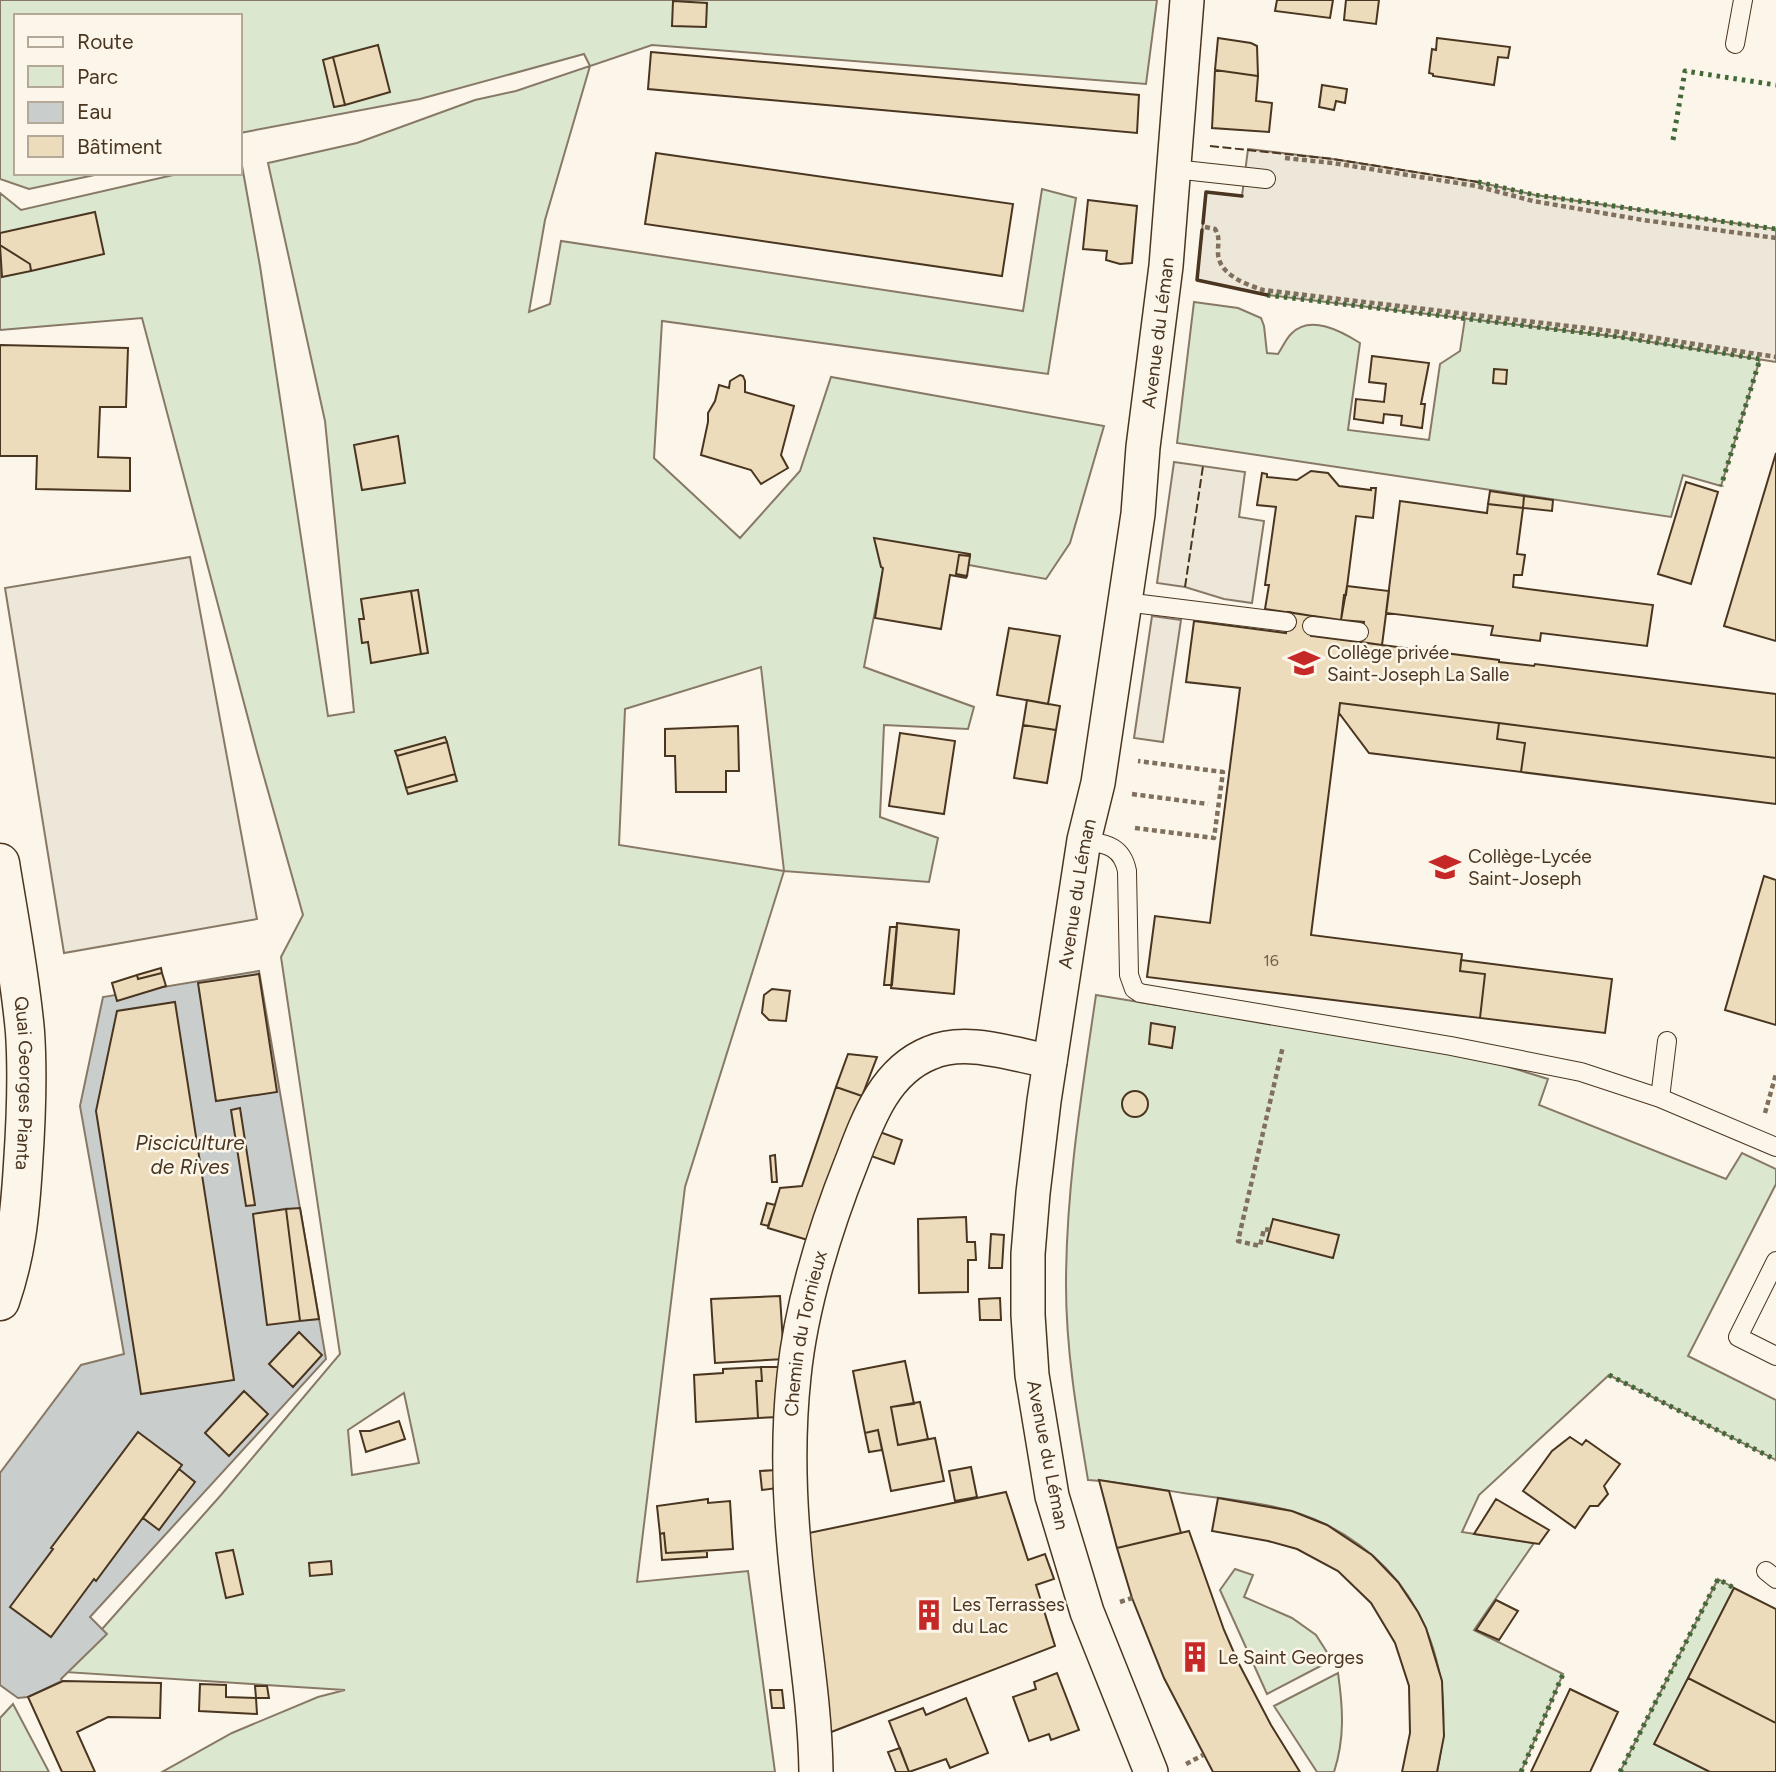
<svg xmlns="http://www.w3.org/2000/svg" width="1776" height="1772" viewBox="0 0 1776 1772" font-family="Figtree,sans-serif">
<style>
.green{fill:#dce7d0;stroke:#887966;stroke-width:2;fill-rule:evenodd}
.parking{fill:#ede7d9;stroke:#887966;stroke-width:2}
.water{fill:#c9cecd;stroke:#887966;stroke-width:2}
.building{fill:#ecdcbc;stroke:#4a3520;stroke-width:2}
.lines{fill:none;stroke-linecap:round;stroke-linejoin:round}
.service-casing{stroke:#4a3520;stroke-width:20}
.minor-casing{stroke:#4a3520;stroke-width:36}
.tertiary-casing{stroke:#4a3520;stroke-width:41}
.path{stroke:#7f6f5c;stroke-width:4.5;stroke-dasharray:5 3.5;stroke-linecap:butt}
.service{stroke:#fbf6e9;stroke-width:18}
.minor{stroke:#fbf6e9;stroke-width:33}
.tertiary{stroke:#fbf6e9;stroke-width:38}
.hedge{stroke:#436837;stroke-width:5;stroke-dasharray:3.5 5;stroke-linecap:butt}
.fence{stroke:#4a3520;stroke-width:2;stroke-dasharray:9 3.5;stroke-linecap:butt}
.wall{stroke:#4a3520;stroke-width:3.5}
.labels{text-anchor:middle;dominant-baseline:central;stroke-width:5;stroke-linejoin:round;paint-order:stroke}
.number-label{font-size:16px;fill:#725f47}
.street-label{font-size:19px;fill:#4a3520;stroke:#fbf6e9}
.poi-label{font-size:19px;fill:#4a3520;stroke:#fbf6e9;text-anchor:start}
.water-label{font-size:21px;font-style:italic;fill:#4a3520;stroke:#fbf6e9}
</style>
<rect width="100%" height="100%" fill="#fbf6e9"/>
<!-- green -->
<path class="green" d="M0,0H1157L1146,84L652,45L590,66L545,220L529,312L550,304L561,241L1023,311L1042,189L1076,198L1048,374L662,321L654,458L740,538L800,471L831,377L1104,426L1070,543L1046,579L887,550L864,667L974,707L968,729L884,725L880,817L938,838L929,882L784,871L685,1187L637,1582L748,1571L775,1772H162L232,1733L318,1697L345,1690L64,1672L221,1495L340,1354L281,957L303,915L257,752L142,318L0,330V193L21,210L182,173H240L241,160L260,266L328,716L354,712L325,421L268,163L357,143L475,100L516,91L590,66L584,54L420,99L240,133V16H16V173H104L29,189L0,179ZM761,667L784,871L619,845L625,709ZM404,1393L419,1463L352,1475L348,1430Z
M1194,302L1238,308L1261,318L1264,326L1267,353L1278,354C1282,348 1286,339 1291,334C1310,314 1341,331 1360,343L1348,430L1429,440L1440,364L1460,351L1465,318L1620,337L1760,359L1721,486L1683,475L1671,517L1177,443Z
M1096,995L1445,1052L1496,1063L1548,1079L1539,1105L1726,1179L1742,1153L1776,1169V1184L1688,1356L1776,1400V1460L1609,1375L1479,1495L1462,1532L1534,1543L1474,1630L1563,1674L1521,1772H1437C1459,1671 1422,1574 1327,1525C1284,1503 1231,1500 1183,1493C1151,1488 1120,1482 1088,1480C1077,1415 1066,1351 1066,1285C1066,1187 1082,1091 1096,995Z
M1235,1569L1253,1575L1244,1597L1292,1618L1316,1635L1332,1660L1267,1694L1220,1590Z
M1718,1579L1734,1588L1655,1743L1710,1772H1620Z
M1338,1673C1343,1708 1345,1738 1334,1772H1317L1274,1706Z
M13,1704L49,1772H0V1718Z"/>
<!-- parking -->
<path class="parking" d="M1248,149L1333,159L1478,182L1535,195L1776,229V362L1620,337L1267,295L1197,280L1206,192L1242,196Z
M1174,462L1245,472L1239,517L1264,521L1252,603L1224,599L1185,587L1157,583Z
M190,557L257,919L64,953L5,588Z
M1152,616L1181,620L1163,742L1134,738Z"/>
<!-- water -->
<path class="water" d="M259,971L326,1359L90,1617L107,1634L61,1679L62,1681L28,1697L18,1698L0,1685V1473L81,1365L124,1354L80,1106L103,997Z"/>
<!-- building -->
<path class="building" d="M1277,0H1333L1330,18L1275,11Z
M1346,0H1379L1376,24L1344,20Z
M673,1L707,3L706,27L672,26Z
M1218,38L1251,43L1257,46L1258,76L1215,70Z
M1437,38L1510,47L1508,58L1498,57L1494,85L1433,76V74L1429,73L1432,49L1436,50Z
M378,45L390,92L345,105L333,57Z
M651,52L1139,95L1137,133L648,89Z
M333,57L345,105L334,107L323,60Z
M1215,70L1258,76L1256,101L1272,103L1269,132L1212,128Z
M1322,85L1347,89L1345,103L1336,101L1334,110L1319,107Z
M656,153L1013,204L1002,276L645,224Z
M1088,200L1137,206L1132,263L1120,264L1106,260L1107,251L1083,249Z
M95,212L104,254L31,271L30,264L0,245V233Z
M0,245L30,264L31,271L2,277Z
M0,345L128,348L126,407H100L98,457L130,458V491L36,489L37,456H0Z
M1372,356L1429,363L1421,404H1425L1422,428L1401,425L1402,416L1384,414L1383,423L1354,419L1356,399L1384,402L1386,384L1369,382Z
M1494,369L1507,370L1506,384L1493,383Z
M740,375L743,376L745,381V392L794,406L781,455L788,468L761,484L751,470L701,455L708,422V413L715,401L719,385L729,388L730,381Z
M398,436L405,483L362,490L354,445Z
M1776,453V641L1724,626Z
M1311,471L1328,473L1339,486L1371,490V488H1376L1373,518L1356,516L1346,595H1344L1341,620L1265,609L1269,585H1265L1276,507L1257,505L1262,473L1267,474V477L1297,480Z
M1686,482L1718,492L1691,584L1658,574Z
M1490,491L1524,496L1523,508L1488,504Z
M1524,496L1553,500L1552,511L1523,508Z
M1400,501L1487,513L1488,504L1523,508L1517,554L1525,555L1522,575H1514L1513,587L1653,605L1647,646L1541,633L1540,641L1491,635L1493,626L1386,613Z
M874,538L970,554V556L959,555L956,574L967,576L966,578L950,575L941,629L875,618L883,568L881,567Z
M959,555L970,556L967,576L956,574Z
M1347,586L1389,591L1382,645L1361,642L1364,622L1341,620Z
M418,590L428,653L421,654L411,591Z
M411,591L421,654L371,663L368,642L362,643L359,619H364L361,599Z
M1288,612L1313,616L1311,636L1499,660V662L1534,666L1535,664L1776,694V758L1340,703L1311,935L1462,954L1460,971L1485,974L1480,1018L1147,977L1155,916L1210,923L1240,688L1186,682L1194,621L1286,633Z
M1009,628L1060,636L1048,704L997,695Z
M1027,700L1060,706L1056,730L1023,725Z
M1340,703L1499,723L1497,739L1525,743L1521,772L1369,753L1339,713Z
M1499,723L1776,758V804L1521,772L1525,743L1497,739Z
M1023,725L1056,730L1047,783L1014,778Z
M738,726L739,771H726V792H676L675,756H665V729Z
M900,733L955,741L944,814L889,806Z
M445,737L447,742L397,756L395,751Z
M447,742L455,774L406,788L397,756Z
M455,774L457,781L408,794L406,788Z
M1764,876L1776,880V1025L1725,1010Z
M897,923L959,930L954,994L891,988Z
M890,927H897L892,985H884Z
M1461,960L1612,979L1605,1033L1480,1018L1485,974L1460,971Z
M161,968L162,973L138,979L137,975Z
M162,973L166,986L117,1001L112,983L137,975L138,979Z
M259,974L277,1092L216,1101L198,983Z
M772,989L790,991L786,1021L769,1020L762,1013L764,995Z
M175,1002L234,1380L141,1394L96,1111L117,1011Z
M1151,1023L1175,1027L1172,1048L1149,1044Z
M848,1054L877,1057L862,1096L836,1087Z
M836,1087L862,1096L829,1184L811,1241L768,1228L780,1188L802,1186Z
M1122 1104a13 13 0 1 1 26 0a13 13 0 1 1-26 0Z
M240,1108L255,1205L246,1206L231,1110Z
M877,1131L902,1140L894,1164L868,1155Z
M775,1155L777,1182H772L770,1156Z
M767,1203L775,1205L768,1226L761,1224Z
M300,1208L319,1319L300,1321L286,1209Z
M286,1209L300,1321L267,1325L253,1214Z
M966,1217L967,1242H975L976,1260H968V1292L919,1293L918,1219Z
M1273,1219L1339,1235L1333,1258L1267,1241Z
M991,1234L1004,1235L1002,1268H989Z
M780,1296L784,1359L715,1363L711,1299Z
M1000,1298L1001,1320H980L979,1299Z
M299,1332L322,1355L293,1387L269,1364Z
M905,1361L914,1404L891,1407L898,1445L935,1438L944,1481L891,1491L878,1430L865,1433L853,1371Z
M761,1367L762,1381H756L758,1418L696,1422L694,1375L723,1373V1369Z
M761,1367H781L778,1417L758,1418L756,1381H762Z
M244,1391L268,1414L229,1456L205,1433Z
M920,1402L928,1439L898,1445L891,1407Z
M399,1421L405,1439L366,1452L360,1431H370Z
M878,1430L882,1450L869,1452L865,1433Z
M138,1432L182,1465L96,1581L94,1579L51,1637L10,1607L53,1549L51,1548Z
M1570,1437L1582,1445L1586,1440L1620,1464L1604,1486L1608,1494L1598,1506H1590L1575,1528L1523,1491L1552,1451Z
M971,1467L977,1497L955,1501L949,1471Z
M179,1469L195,1482L159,1530L143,1518Z
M776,1470L778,1488L762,1490L760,1471Z
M1099,1480L1169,1491L1181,1533L1117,1548Z
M1006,1492L1028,1560L1045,1554L1054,1579L1036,1585L1055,1646L826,1734L804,1534Z
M1218,1498L1292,1511L1327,1525L1372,1555L1398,1582L1418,1612L1426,1628L1442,1681L1444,1736L1437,1772H1402L1410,1733L1409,1686L1395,1643L1371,1603L1338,1571L1297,1549L1268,1541L1212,1531Z
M708,1499V1503L730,1501L733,1549L666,1553L664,1533L660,1534L657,1506Z
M1496,1499L1549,1530L1539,1544L1474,1534Z
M1189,1531L1224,1630L1238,1662L1271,1725L1300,1772H1213L1164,1678L1132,1598L1117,1548Z
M664,1533L666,1553L707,1551V1557L662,1560L660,1534Z
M233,1550L243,1594L226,1598L216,1553Z
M331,1561L332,1574L310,1576L309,1563Z
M1734,1588L1776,1609V1723L1688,1678Z
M1496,1600L1518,1611L1499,1640L1476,1630Z
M1057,1673L1079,1730L1051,1740L1049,1734L1029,1741L1013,1697L1036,1689L1034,1682Z
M1688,1678L1776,1723V1772H1710L1654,1744Z
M63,1681L161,1683L160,1718L108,1717L77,1732L95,1772H62L28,1697Z
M200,1684L226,1685V1697L256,1698L257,1714L199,1711Z
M255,1686H267L269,1698H256Z
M1570,1689L1618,1712L1590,1772H1531Z
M770,1690H782L784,1708H772Z
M966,1698L988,1753L950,1768L946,1759L909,1772L889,1721L923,1708L926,1715Z
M900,1748L909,1772H896L888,1752Z"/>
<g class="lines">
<defs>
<path id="service" d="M1735,44L1743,0
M1174,169L1266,179
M1125,602L1287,622
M1312,626L1359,632
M1084,840C1106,844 1122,846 1127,871L1129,975L1134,989L1140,993L1451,1046L1581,1072L1660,1098L1776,1147
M1660,1098L1667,1041
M1776,1261L1738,1337L1776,1356
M1766,1571L1776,1579"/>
<g id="minor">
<path id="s1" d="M816,1772C815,1696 800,1621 794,1545C789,1490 788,1431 794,1376C801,1306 826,1226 852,1161C868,1119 885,1071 930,1053C967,1037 1013,1055 1050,1061"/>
<path id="s2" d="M1151,1772L1087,1612L1052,1496L1032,1375L1028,1315V1254L1033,1193L1044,1101L1084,840L1098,783L1138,514L1143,447L1166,266L1187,0"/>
</g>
<g id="tertiary">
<path id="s3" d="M0,863C9,919 20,975 25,1032C28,1076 26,1121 23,1165C20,1214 16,1255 0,1301"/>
</g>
</defs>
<!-- service casing -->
<use href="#service" class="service-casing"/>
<!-- minor casing -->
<use href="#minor" class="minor-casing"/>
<!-- tertiary casing -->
<use href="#tertiary" class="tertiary-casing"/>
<!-- path -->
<path class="path" d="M1285,158L1333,163L1476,186L1533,201L1643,220L1776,238
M1205,227L1215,229C1220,237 1218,242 1218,251C1217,274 1245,284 1263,290L1620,332L1776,357
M1132,794L1208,804
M1135,828L1214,838L1223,772L1138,761
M1765,1113L1776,1074
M1270,1230L1264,1229L1260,1246L1238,1241L1283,1046
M1120,1602L1132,1598
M1186,1764L1203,1755"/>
<!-- service -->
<use href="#service" class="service"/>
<!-- minor -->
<use href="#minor" class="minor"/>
<!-- tertiary -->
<use href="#tertiary" class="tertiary"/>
<!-- hedge -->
<path class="hedge" d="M1673,140L1685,71L1776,85
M1478,182L1535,195L1776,229
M1267,295L1620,337L1760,359L1721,486
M1609,1375L1776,1460
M1521,1772L1563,1674
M1620,1772L1718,1579L1734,1588"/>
<!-- fence -->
<path class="fence" d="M1210,146L1333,159L1478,182
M1185,587L1203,466"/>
<!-- wall -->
<path class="wall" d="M1203,223L1206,192L1242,196
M1202,230L1197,280L1267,295"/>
</g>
<!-- icons -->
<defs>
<symbol id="school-bare" viewBox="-9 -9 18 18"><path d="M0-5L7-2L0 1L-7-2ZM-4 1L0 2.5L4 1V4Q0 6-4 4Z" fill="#c62828" stroke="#fbf6e9" stroke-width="2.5" paint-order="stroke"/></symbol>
<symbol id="building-bare" viewBox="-9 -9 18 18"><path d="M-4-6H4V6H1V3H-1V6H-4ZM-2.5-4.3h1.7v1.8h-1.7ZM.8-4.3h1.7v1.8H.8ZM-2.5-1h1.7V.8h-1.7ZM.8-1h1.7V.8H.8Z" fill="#c62828" stroke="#fbf6e9" stroke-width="2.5" paint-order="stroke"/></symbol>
</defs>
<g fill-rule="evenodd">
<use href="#school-bare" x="1282" y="641" width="44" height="44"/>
<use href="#school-bare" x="1423" y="845" width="44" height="44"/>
<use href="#building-bare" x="907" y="1593" width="44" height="44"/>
<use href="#building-bare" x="1173" y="1635" width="44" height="44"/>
</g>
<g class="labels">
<!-- number labels -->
<g class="number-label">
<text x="1271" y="960">16</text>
</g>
<!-- street labels -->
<g class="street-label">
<text stroke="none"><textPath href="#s2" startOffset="1468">Avenue du Léman</textPath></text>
<text stroke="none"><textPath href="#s2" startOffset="901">Avenue du Léman</textPath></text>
<text stroke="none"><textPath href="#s3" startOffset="222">Quai Georges Pianta</textPath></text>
<text stroke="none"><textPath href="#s1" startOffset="441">Chemin du Tornieux</textPath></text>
<text transform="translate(1048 1455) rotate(79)">Avenue du Léman</text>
</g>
<!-- poi labels -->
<g class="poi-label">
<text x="1327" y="652">Collège privée<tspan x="1327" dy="22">Saint-Joseph La Salle</tspan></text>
<text x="1468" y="856">Collège-Lycée<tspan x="1468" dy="22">Saint-Joseph</tspan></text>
<text x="952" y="1604">Les Terrasses<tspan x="952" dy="22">du Lac</tspan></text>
<text x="1218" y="1657">Le Saint Georges</text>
</g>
<!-- water labels -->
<g class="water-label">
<text x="190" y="1142">Pisciculture<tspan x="190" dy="24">de Rives</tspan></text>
</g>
</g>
<!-- legend -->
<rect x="14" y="14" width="228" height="161" fill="#fbf6e9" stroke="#b4a999" stroke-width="2"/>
<rect x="28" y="37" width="35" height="10" fill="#fbf6e9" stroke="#b4a999" stroke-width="2"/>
<text x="77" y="49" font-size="21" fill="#4a3520">Route</text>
<rect x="28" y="66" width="35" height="21" fill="#dce7d0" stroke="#b4a999" stroke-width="2"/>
<text x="77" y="84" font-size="21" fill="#4a3520">Parc</text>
<rect x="28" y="102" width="35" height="21" fill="#c9cecd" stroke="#b4a999" stroke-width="2"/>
<text x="77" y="119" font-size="21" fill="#4a3520">Eau</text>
<rect x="28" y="136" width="35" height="21" fill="#ecdcbc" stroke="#b4a999" stroke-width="2"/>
<text x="77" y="154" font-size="21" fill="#4a3520">Bâtiment</text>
</svg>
